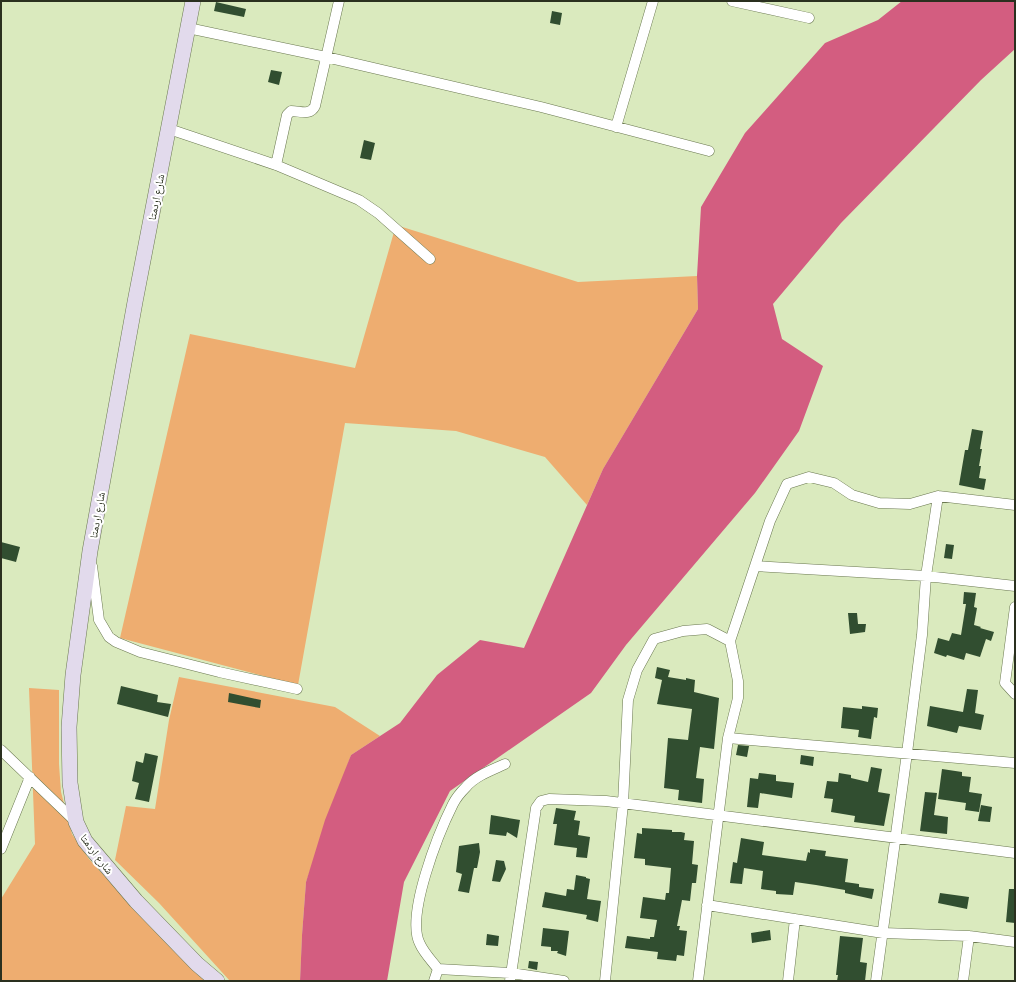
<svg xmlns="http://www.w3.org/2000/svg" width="1016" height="982" viewBox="0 0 1016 982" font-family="'PT Serif','Noto Naskh Arabic',serif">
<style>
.green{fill:#eead70}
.water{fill:#d35d80}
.building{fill:#314e30}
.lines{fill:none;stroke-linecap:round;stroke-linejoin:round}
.street-casing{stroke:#6a7850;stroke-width:11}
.secondary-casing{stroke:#6a7850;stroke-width:16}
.street{stroke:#fff;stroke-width:10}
.secondary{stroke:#e2daec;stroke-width:15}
.labels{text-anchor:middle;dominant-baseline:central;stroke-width:4;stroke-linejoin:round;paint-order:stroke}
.street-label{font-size:11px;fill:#2a301f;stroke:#fff}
</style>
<rect width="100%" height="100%" fill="#daeabe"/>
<!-- green -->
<path class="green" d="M396,225L578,282L697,276L698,309L603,469L587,505L545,457L456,431L345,423L298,685L120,638L190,334L355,368Z
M179,677L335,707L380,736L351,755L306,882L302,935L300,981H230L159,903L115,860L126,806L155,809L169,720Z
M29,688L59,690V764L61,792L72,834L89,859L142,917L208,981H1V899L35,844Z"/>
<!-- water -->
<path class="water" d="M902,1H1015V49L981,80L841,223L773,304L782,339L823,366L799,431L755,493L626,645L591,693L450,791L404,882L387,981H300L302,935L306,882L325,820L351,755L400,723L437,675L480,640L524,648L603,469L698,309L697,276L701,207L745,133L825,43L878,20Z"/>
<!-- building -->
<path class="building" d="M216,2L246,9L244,17L214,11Z
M552,11L562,13L560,25L550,23Z
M271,70L282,72L279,85L268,82Z
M364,140L375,143L371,160L360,158Z
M972,429L983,431L980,449H982L979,466H981L979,478L986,479L984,490L959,485L965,450H968Z
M1,542L20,547L16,562L1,558Z
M946,544L954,545L952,559L944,558Z
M964,592L976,593L974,607L977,608L974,625L981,627L980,628L994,632L991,641L986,639L980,657L966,653L964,660L947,655L946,657L934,653L938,638L949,641L952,633L961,635L966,604H963Z
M848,613H857L858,624H866L865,632L850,634Z
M657,667L670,670L668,677L686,680V678L695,680L694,692L719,698L714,749L700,747L696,778L704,779L702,803L678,800L679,790L664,788L668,738L688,740L692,709L657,704L662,680L655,678Z
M121,686L158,695L157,702L171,704L168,717L117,704Z
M967,689L978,690L975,713L984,715L981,730L959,726L957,733L927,726L930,706L963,712Z
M229,693L261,700L260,708L228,702Z
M862,706L878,708L877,718L874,717L871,739L858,737L859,730L841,728L843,707L862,709Z
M738,745L749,746L747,757L736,755Z
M145,753L158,756L149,802L135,799L139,783L132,781L136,761L143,763Z
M801,755L814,757L813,766L800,764Z
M871,767L882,769L878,792L890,794L884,826L854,822L855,816L831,812L833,799L824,798L827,781L838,782L839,773L851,775V778L868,782Z
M942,769L962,772V776L971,777L969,792L982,794L979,812L965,810L966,803L938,799Z
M759,773L776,775V781L794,783L792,798L760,793L758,808L747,807L750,778L758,779Z
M925,792L937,793L934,815L948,817L947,834L920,831Z
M981,805L992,807L990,822L978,821Z
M556,808L576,811L574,820L580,821L578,835L590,837L587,858L576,857L577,848L554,845L557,824H553Z
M491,815L520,820L517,838L507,832L506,836L489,834Z
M642,828L672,830V832H681L685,833L684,840L694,841L692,864L698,865L696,883H692L690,901L682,900L677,926H680L679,930L687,931L684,956L677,955L676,961L657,959L658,952L625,948L627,936L650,939V937H654L657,920L640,918L643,897L665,900L666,893H669L671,868L645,865V859L634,858L637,833L642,834Z
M741,838L764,842L762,855L806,861L808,852L810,853V849L826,851L825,856L848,859L845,882L859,884V887L874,889L872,899L845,893V890L816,885L795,882L793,895L776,894V891L761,889L763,871L744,868L742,884L730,883L733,862L737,863Z
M479,843L480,852L478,863L477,868H474L469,893L458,891L462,874L456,872L459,846Z
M496,860L504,861L506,869L500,882L492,881Z
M576,875L586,877V878L590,879L587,899L601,901L598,922L586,919L587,915L542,907L545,892L566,896L567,889L574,890Z
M1009,889H1015V923L1006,922Z
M940,893L969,897L967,909L938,903Z
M543,928L569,931L566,956L557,953L558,951H551V947L541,946Z
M770,930L771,940L752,943L751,933Z
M487,934L499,936L498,946L486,945Z
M840,936L863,938L860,962L867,963L865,981H837L838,975H836Z
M529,961L538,962L537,970L528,968Z"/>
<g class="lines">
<defs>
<path id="street" d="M732,1L809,18
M188,28L326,57L541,107L709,151
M616,127L653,1
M169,129L276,165L359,200L378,213L430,259
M276,165L287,115L291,111C301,111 310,116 315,106L339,1
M92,566L99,620L109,637L116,642L140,652L219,672L297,689
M755,566L926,576L1015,586
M1015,607L1005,683L1015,694
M730,641L770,521L787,484L809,477L834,483L852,495L879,503L910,504L938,496L1015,505
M728,738L1015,763
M1,750L76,822
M1,849L30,777
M707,905L883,933L969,936L1015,942
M438,969L511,973L564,981
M434,981L438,969C432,961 424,953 420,944C405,916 439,832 453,804C456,798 461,792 466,787C475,776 492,770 505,764
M510,981L536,808L541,801L549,799L606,801L1015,853
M605,981L623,804L628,700L637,670L654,639L683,631L707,629L730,641L738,681V698L728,738L698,981
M788,981L795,919
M876,981L907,753L922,635L926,576L938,496
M963,981L969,936"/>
<path id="secondary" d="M193,1L135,302L90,551L73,675L69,727L70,783L76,822L85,841L136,901L197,964L217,981"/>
</defs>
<!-- street casing -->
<use href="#street" class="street-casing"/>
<!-- secondary casing -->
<use href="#secondary" class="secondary-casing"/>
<!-- street -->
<use href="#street" class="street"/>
<!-- secondary -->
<use href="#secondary" class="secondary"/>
</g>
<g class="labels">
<!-- street labels -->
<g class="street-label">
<text transform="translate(156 197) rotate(-79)">شارع اردمتا</text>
<text transform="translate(97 515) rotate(-80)">شارع اردمتا</text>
<text transform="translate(97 854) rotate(53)">شارع اردمتا</text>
</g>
</g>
<!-- border -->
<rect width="1016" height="982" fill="none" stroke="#2a301f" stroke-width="4"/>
</svg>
